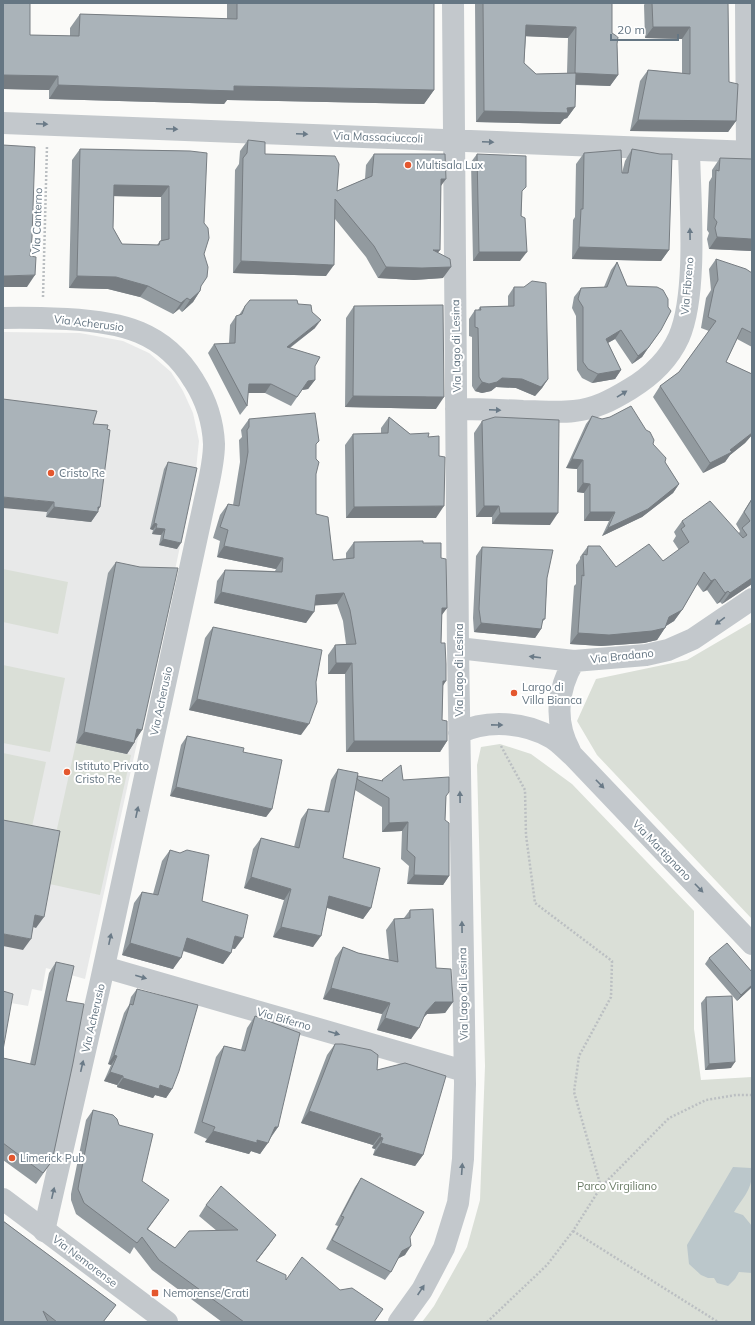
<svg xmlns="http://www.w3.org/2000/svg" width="755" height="1325" viewBox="0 0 755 1325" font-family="Mulish,sans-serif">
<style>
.built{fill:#e8e9e9}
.green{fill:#dadfd7}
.water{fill:#bbc7cb}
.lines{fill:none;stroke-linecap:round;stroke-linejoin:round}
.path{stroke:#bbbfc2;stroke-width:2.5;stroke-dasharray:2 2;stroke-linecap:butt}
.minor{stroke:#c3c8cc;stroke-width:22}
.tertiary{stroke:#c3c8cc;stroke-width:22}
.wall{fill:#929a9f;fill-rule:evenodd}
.shaded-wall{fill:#777d82}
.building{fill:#aab3b9;stroke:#777d82;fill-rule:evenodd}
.oneway{fill:#6a7a87}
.poi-dot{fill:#e4572e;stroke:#fff;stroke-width:1.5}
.labels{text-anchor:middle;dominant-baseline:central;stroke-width:4;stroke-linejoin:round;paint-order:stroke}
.street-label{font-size:11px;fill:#657683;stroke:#fff}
.poi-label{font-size:11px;fill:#657683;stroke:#fff;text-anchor:start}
.park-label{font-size:11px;fill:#687a64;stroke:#fff}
</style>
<rect width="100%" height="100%" fill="#fafaf8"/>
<!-- built -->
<path class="built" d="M3,332L80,333L123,341L149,353L171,372L183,391L193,413L199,441L196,469L174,575L85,979L46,968L42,991L32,989L28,1006L11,1003L3,1042Z"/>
<!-- green -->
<path class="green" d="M3,569L68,582L58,634L3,622Z
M752,622V919L597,755L577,721L596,679L687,660Z
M3,665L65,678L50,752L3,743Z
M76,743L131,755L100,895L45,883Z
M500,744L531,754L572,784L694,911V1029L701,1080L752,1077V1322H422L434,1306L467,1247L480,1200L485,1066L477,765L481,747Z
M3,753L46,762L30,836L3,831Z"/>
<!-- water -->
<path class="water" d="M733,1167L751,1168C755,1187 743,1197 734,1212L743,1215L752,1226V1273L739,1272L735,1279L728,1286L717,1283L714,1278H708L701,1275L689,1264L687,1245Z"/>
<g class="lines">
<!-- path -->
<path class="path" d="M43,297L47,146
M501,746L525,790L526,835L535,903L612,961L611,997L579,1056L574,1092L601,1187
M573,1231L718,1322
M487,1322L547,1265L573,1231L601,1187L669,1118L706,1100L736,1095H752"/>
<!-- minor -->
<path class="minor" d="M746,3L747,152
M3,123L752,152
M3,318C24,317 46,318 67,319C121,322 164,331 194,381C206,400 213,421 214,444C214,464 208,485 204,504L100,985L44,1231
M456,409C479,409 501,410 523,411C540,411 557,413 574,411C595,409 612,400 630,389C650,377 669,359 679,337C698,293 690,201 689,151
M458,648L574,661L646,655L668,650L693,639L752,599
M459,733C487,719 525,722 552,738C559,742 566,750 573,756L752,944
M570,751C554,722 557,690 574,661
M104,967L464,1071
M399,1322L422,1290L444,1248L458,1203L463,1159L465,1084L458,648L453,3"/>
<!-- tertiary -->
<path class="tertiary" d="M3,1199L167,1322"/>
</g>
<!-- wall -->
<path class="wall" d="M3,3L30,35L70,36V28L80,14L227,19V3H434V90L424,104L227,100L224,104L49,99V90L3,89Z
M475,3H612V33L617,44L618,75L610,86L576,85L575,107L567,118L564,119L560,124L476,122ZM526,36L568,38L567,73L536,74L524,63Z
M645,3H728L729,82L736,121L728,132L630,131L640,81L648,70L682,73V39L645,38L644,5Z
M248,140L265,154L337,191L365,179L366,165L374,154L441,185L438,253L443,278L414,280L378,278L366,257L335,219L326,276L233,273L235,170L239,164L240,151Z
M80,149L190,151L204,223V254L200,291L193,302L182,312L179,309L173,314L140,297L108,289L69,288L72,160ZM114,196L161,197V241H160L157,245L122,244L113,228Z
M632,149L669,250L661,261L572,259L573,220L575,217L576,164L584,153L622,173L625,161Z
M477,154L522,192L520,261H473L471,162Z
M720,158L752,251L709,249L707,239L709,233L707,230L709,182L712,177V170Z
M716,259L752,273V347L737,339L726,362L752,374V435L745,443L730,455L725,462L703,473L653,397L660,386L679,372L709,331L701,328L706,298L711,290L709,269Z
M617,262L627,286L661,330L642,357L632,364L615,339L608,343L621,370L615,379L592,383L582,378L577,370L576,316L572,308L574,297L581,288L604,287L611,270Z
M514,287L548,379L542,388L535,396L516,388L496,387L491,391L482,393L475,391L472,386V337L469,336V319L475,310H478L480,307L508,306V296Z
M298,304L315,328L290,348L315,366V380L308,389L302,390L291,406L265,393H248L247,406L240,415L208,353L214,344L229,343L230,325L236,316L239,315L245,306Z
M354,306L436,409L345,407L346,318Z
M592,416L653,444L679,484L673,493L642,517L602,536L609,521H584V493L577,492V469L566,468L586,424Z
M389,417L410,434L428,437L436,518H346L345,445L353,434L381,433V428Z
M249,419L316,445V514L333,560L346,559V553L354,542L423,543L441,558L447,608L442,614L441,643L443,687L442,720L447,741L440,752H346L345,674H328V655L335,645L346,644L343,621L337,604L315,605L306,623L214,603L217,581L225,570L275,571L276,569L217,557L220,541L213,538L220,515L228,504L233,505L240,462L239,440L242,437L241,430Z
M482,421L550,525L492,524V517H476L474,433Z
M93,424L100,507L98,510V512L91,522L46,517L47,512Z
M168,462L177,549L159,545L161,535L152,534L153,530L150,529L164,469Z
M752,498V584L722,604L720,602L717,604L707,590L703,592L697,584L682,610L674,621L666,626L657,640L644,643L601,646L570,644L574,586L576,584V565L580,559V557L588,546L616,567L663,561L679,550L673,541L676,536L674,532L682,521L739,533L740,531L736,524Z
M482,547L547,578L545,619L542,622L541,629L535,638L474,632L473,618L476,556Z
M116,562L142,730L135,740L134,743L127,754L76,743L108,573Z
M213,627L301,735L189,710L205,638Z
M187,736L243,752L272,809L266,817L170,796L181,745Z
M338,769L358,777L382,781V780H403L446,797L445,820L449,876L443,885L407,884L409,866L401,859L402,831L382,832V807L355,790L343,858L371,908L363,919L327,908L313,947L273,937L284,900L244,888L253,849L261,838L294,847L301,819L308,809L324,812L331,780Z
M170,850L202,901L235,949L232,948L231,953L223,964L183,951L173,969L122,955L134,903L142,892L153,894L162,861Z
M410,910L436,968L453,1002L445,1013L427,1014L423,1018L411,1039L377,1030L382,1014L323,999L335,958L343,947L358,953L389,960L386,930L394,919L404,918Z
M709,958L752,987L737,1001L705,964Z
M56,962L66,1001L52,1161L36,1184L3,1160V1058L30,1064L49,973Z
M137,989L172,1089L166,1098L155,1095L153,1098L117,1087V1085L104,1081L111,1065L108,1064L124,1013L129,1005L131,997Z
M706,997L731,1068L705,1070L701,1003Z
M255,1016L278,1127L260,1154L251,1151L249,1154L205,1142L207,1139L194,1133L216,1057L224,1046L241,1050L247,1028Z
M335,1044L377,1070L423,1155L415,1166L373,1155L375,1149L372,1148L373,1145L301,1123L327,1055Z
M93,1110L119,1125L142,1181L161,1211L148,1229L175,1248L217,1231L199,1216L206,1205L276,1235L256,1262L286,1280L374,1322H222L152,1270L134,1247L130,1254L76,1214L71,1200V1194L86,1120Z
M361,1178L410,1237L405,1255L397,1259L391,1272L385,1280L326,1249L338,1226L335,1225L355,1187Z
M3,1221L116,1305L103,1322H3Z"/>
<!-- shaded-wall -->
<path class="shaded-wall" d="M526,25L576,27L568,38L519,36Z
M653,27H690L682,39L645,38Z
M575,73L618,75L610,86L567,84Z
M3,75L58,76L49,90L3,89Z
M58,85L234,86L434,90L424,104L227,100L224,104L49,99Z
M575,107L567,118L564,119L560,124L476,122L484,111L567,108Z
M638,120L736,121L728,132L630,131Z
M441,179H446L438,190Z
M114,185L169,186L161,197L107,196Z
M717,237L752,239V251L709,249Z
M579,247L669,250L661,261L572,259Z
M433,250H440L432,261Z
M479,252H527L520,261H473Z
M241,261L334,265L326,276L233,273Z
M386,267H451L443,278L414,280L378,278Z
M35,275L27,287H3V276Z
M77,276L116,277L148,286L140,297L108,289L69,288Z
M200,291L193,302L182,312L190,300Z
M187,298L179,309L173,314L181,303Z
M321,320L315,328L280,355L287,347Z
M621,330L615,339L600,347L606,339Z
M648,348L642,357L632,364L638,356Z
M621,370L615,379L592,383L598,374Z
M502,378L548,379L542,388L535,396L516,388L496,387L491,391L482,393L475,391L482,382Z
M315,380L308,389L302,390L308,381Z
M249,384H271L265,393H242Z
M353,396L444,397L436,409L345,407Z
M752,433V435L745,443L730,455L725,462L703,473L710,463L730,450Z
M572,459L583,460L577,469L566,468Z
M583,483L590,484L584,493L577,492Z
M679,484L673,493L642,517L602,536L608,528Z
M3,497L54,502L47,512L3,508Z
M444,506L436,518H346L354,507Z
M484,506H499L492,517H476Z
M54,507H100L97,512H98L91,522L46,517Z
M590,512H615L609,521H584Z
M500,513H558L550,525L492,524Z
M154,523L157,524L153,530L150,529Z
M156,528L165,529L161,535L152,534Z
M163,539L181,543L177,549L159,545Z
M224,546L283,558L276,569L217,557Z
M752,578V584L722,604L730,593Z
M715,579L707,590L703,592L711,581Z
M728,591L720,602L717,604L725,593Z
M221,592L314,612L306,623L214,603Z
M344,593L337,604L308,606L316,595Z
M442,608H447L439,619Z
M682,610L674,621L661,629L669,617Z
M481,623L541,629L535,638L474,632Z
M665,628L657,640L644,643L601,646L570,644L578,633Z
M336,663H352L345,674H328Z
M443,681H446L439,692Z
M197,699L309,724L301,735L189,710Z
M137,729L142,730L134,742Z
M84,732L134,743L127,754L76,743Z
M354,741H447L440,752H346Z
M176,787L272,809L266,817L170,796Z
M408,822L402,831L382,832L389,823Z
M414,875L449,876L443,885L407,884Z
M251,877L291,889L284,900L244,888Z
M329,896L371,908L363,919L322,906Z
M35,915L44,917L36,928L27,925Z
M281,927L321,936L313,947L273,937Z
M4,934L31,939L23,950L3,946V936Z
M235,936L243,938L235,949L227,948Z
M187,938L231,953L223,964L179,949Z
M130,943L181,958L173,969L122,955Z
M752,985V987L737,1001L741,995Z
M331,988L390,1003L382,1014L323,999Z
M435,1002H453L445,1013L427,1014L418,1023L426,1012Z
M385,1018L419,1028L411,1039L377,1030Z
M114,1055L117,1056L111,1065L108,1064Z
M735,1062L731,1068L705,1070L709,1064Z
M110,1072L123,1076L117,1085L104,1081Z
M123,1078L160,1085L172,1089L166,1098L155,1095L153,1098L117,1087Z
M309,1111L381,1134L373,1145L301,1123Z
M275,1127H278L270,1138Z
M213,1131L257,1140L268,1143L260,1154L251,1151L249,1154L205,1142Z
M380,1137L383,1138L375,1149L372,1148Z
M381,1143L423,1155L415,1166L373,1155Z
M276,1235L269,1245L248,1272L256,1261Z
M411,1246L405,1255L395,1260L402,1251Z"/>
<!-- building -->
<path class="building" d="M3,3H30V35L79,36L80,14L237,19V3H434V90L234,86V91L58,85V76L3,75Z
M483,3H612V33L618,37L617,44L618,75L575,73L576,27L526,25L524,63L536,74L576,73L575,107L567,108L568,113L484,111Z
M652,3H728L729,82L738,84L736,121L638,120L648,70L690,74V27H653Z
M248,140L265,142V154L335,156L339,164L337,191L372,176L374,154H445L446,179H441L440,250H433L450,259L451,267L422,268L386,267L374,246L335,199L334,265L241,261L243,158L247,153Z
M3,145L35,147L32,238L30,256L36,257L35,275L3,276Z
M80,149L190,151L207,153L204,223L208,228L209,238L204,254L208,267L207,277L201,286L200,291L190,300L187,298L181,303L148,286L116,277L77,276ZM114,185L169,186V239L160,241L159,245L122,244L113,228Z
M632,149L660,154H672L669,250L579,247L581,209H583L584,153L621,150L622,173H628Z
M477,154L526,156V187L522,191L521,216L525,218L527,252H479Z
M720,158L752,159V239L717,237L715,228L717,222L714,218L716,170L719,171Z
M716,259L746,269L752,273V333L742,328L726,362L752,374V433L730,450L732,452L710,463L660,386L679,372L716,321L708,317L714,288L718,280Z
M617,262L627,286L657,287L663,290L668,299V307L671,311L661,330L648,348L638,356L621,330L606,339L621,370L598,374L588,369L583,362V307L578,299L581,288L607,287Z
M532,281L546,283L548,379L541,387L522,379L502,378L497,382L489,384L482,382L479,377L478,328L475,327V310H481L480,307L514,306V287H524Z
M250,300H297L298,304L311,305L312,312L321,320L287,347L320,357L315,366V380L308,381L297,397L271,384H249L247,406L214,344L235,343L236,316L242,314L245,306Z
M443,305L444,397L353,396L354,306Z
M3,399L97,411L93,424L108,425L107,429L110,430L100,507H98V512L54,507V502L3,497Z
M631,406L646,430L650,432L654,440L653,444L666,458L665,462L679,484L648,509L608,528L615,512H590V484L583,483V460L572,459L592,416L602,419L610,417Z
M315,413L319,441L316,444V459L319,462L316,474V514L328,517L333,560L354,558V542L423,541V543H441V558L446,559L447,608H442L441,643H445L446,664V681H443L442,720L447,721V741H354L352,663H336L335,645L356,644L350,610L344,593L316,595L314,612L221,592L225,570L282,572L283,558L224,546L228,530L220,527L228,504L239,506L248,452L247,430L249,427V419Z
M389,417L410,434L429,433L428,437L439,436V456L445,457L444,506L354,507L353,434L388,433Z
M495,417L559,420L558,513H500L499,506H484L482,421Z
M168,462L197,468L181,543L163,539L165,529L156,528L157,524L154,523Z
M752,499V578L730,593L728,591L725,593L715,579L711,581L704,572L682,610L669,617L665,628L652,631L609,635L578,633L582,575L584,576L583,554L587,555L588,546H600L616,567L649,544L663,561L689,542L681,529L685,526L682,521L710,501L743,538L747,535L742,528L750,521L744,512Z
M482,547L553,550L547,578L545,619H543L541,629L481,623L479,609Z
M116,562L140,567L178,568L142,730L137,729L134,743L84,732Z
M213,627L322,650L316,682L317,702L309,724L197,699Z
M187,736L244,748L243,752L282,760L272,809L176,787Z
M401,765L403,780L449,777V792L446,796L445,820L449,823V876L414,875L415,857L407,850L408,822L389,823V798L357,779L358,776L383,781L382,780Z
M338,769L358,773L343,858L380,868L371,908L329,896L321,936L281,927L291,889L251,877L261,838L299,848L308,809L329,812Z
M3,820L60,831L44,917L35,915L31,939L4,934L3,940Z
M170,850L180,853L187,850L209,855L202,901L248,915L243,938L235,936L231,953L187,938L181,958L130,943L142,892L158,895Z
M433,909L436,968L451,969L453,1002H435L426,1012L419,1028L385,1018L390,1003L331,988L343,947L358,953L398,962L394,919L410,918V910Z
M727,943L752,972V985L741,995L709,958Z
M56,962L74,966L66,1001L84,1004L73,1063L52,1161L43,1173L3,1143V1058L35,1065Z
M137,989L198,1005L179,1071L172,1089L160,1085L159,1089L123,1078V1076L110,1072L117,1056L114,1055L130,1004L133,1005Z
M3,991L13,994L3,1050Z
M732,996L735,1062L709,1064L706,997Z
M255,1016L300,1033L278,1127H275L268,1143L257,1140V1143L213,1131L215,1127L202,1122L224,1046L245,1051Z
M335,1044H342L371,1050L378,1055L377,1070L405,1063L446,1076L423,1155L381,1143L383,1138L380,1137L381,1134L309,1111Z
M93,1110L113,1115L117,1119L119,1125L153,1134L142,1181L169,1200L147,1229L175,1248L189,1231L238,1230L206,1205L221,1186L276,1235L256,1261L286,1275V1280L302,1257L340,1290L352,1288L383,1309L374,1322H244L159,1260L142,1237L137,1243L84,1203L78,1189L79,1183Z
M361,1178L424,1212L410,1237L411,1246L402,1251L391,1272L332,1240L344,1217L341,1216Z
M3,1221L116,1305L103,1322H57L43,1311L48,1322H3Z"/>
<!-- one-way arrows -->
<defs><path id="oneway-solid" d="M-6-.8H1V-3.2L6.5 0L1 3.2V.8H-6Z"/></defs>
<g class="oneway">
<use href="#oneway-solid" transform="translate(42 124) rotate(2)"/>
<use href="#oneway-solid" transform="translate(172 129) rotate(2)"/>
<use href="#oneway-solid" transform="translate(302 134) rotate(2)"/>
<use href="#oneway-solid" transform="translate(488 142) rotate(3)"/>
<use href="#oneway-solid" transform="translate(690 234) rotate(-91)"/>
<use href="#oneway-solid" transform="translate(622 394) rotate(-32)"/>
<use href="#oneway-solid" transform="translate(495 410) rotate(2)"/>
<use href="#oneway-solid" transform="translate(720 621) rotate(144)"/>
<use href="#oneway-solid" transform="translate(535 657) rotate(-173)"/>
<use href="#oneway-solid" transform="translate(497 725) rotate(1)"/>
<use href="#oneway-solid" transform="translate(600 784) rotate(46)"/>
<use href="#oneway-solid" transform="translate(460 797) rotate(-91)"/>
<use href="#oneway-solid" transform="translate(137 812) rotate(-78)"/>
<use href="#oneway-solid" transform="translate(699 888) rotate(46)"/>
<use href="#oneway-solid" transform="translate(462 927) rotate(-91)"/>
<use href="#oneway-solid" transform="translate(110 939) rotate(-78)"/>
<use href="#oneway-solid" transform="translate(141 977) rotate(16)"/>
<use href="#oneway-solid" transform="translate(334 1033) rotate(16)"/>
<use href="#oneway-solid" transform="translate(82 1066) rotate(-77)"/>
<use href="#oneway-solid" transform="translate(462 1169) rotate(-86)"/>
<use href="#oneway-solid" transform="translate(53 1193) rotate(-77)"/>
<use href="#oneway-solid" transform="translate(421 1290) rotate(-56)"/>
</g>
<!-- markers -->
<g class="poi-dot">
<circle cx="408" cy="165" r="4"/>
<circle cx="51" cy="473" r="4"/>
<circle cx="514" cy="693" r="4"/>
<circle cx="67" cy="772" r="4"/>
<circle cx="12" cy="1158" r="4"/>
<rect x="151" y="1289" width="8" height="8" rx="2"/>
</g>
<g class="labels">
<!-- street labels -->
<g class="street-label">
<text transform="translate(378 137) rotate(2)">Via Massaciuccoli</text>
<text transform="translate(37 221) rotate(-88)">Via Canterno</text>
<text transform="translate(687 286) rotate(-85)">Via Fibreno</text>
<text transform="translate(89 323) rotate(7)">Via Acherusio</text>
<text transform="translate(456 346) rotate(-91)">Via Lago di Lesina</text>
<text transform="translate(622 656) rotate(-6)">Via Bradano</text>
<text transform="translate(459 670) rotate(-90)">Via Lago di Lesina</text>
<text transform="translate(161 701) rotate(-78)">Via Acherusio</text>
<text transform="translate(662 850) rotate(46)">Via Martignano</text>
<text transform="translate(463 994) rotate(-91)">Via Lago di Lesina</text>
<text transform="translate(93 1018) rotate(-77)">Via Acherusio</text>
<text transform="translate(284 1019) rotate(16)">Via Biferno</text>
<text transform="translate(85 1261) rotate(37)">Via Nemorense</text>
</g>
<!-- poi labels -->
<g class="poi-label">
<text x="416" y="165">Multisala Lux</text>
<text x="59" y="473">Cristo Re</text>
<text x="522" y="687">Largo di<tspan x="522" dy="13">Villa Bianca</tspan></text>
<text x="75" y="766">Istituto Privato<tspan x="75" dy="13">Cristo Re</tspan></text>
<text x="20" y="1158">Limerick Pub</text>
<text x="163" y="1293">Nemorense/Crati</text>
</g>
<!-- park labels -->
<g class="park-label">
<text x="617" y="1186">Parco Virgiliano</text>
</g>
</g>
<!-- border -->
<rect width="755" height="1325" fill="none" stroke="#657683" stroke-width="8"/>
<!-- scale -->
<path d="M611 34v6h67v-6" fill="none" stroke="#657683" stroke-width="2"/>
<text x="617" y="34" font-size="12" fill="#657683" stroke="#ffffff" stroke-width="3" paint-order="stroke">20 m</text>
</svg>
